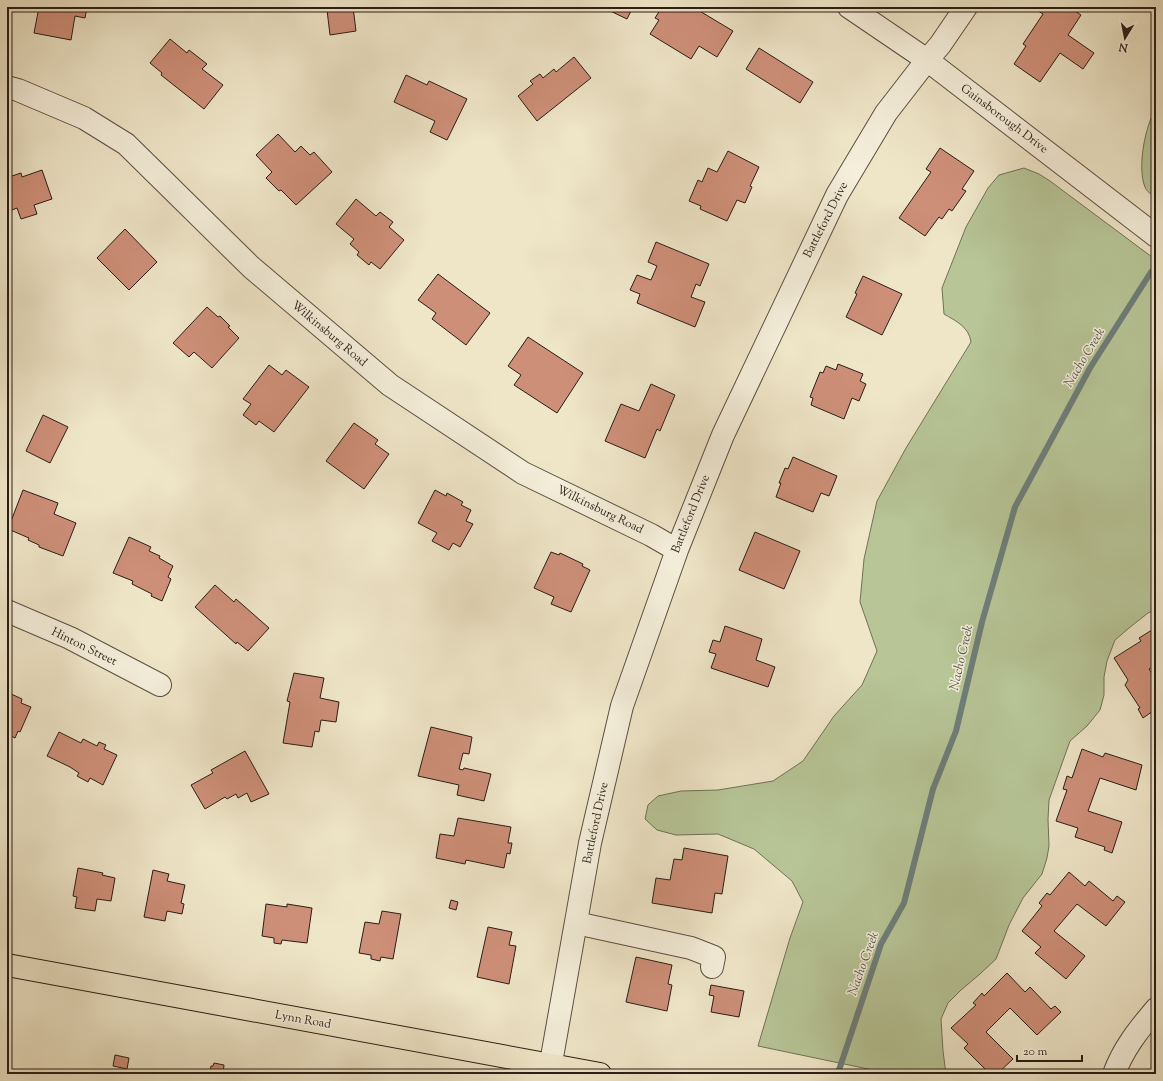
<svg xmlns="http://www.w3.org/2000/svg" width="1163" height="1081" viewBox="0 0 1163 1081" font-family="'Sorts Mill Goudy',serif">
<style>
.green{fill:#b7c597;stroke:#707156}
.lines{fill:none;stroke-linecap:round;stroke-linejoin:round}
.stream{stroke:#6e7e7a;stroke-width:6}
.building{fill:#ce8f79;stroke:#2a1d16}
.minor-casing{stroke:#5b4f42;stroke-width:24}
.major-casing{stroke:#2a1d16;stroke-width:24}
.minor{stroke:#f5efdb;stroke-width:22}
.major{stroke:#efe6c8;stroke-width:22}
.labels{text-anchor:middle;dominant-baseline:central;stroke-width:3;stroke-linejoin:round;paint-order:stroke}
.street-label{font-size:12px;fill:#2a1d16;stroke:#f5efdb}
.water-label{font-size:13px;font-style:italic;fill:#525550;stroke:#f5efdb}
</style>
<rect width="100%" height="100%" fill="#efe6c8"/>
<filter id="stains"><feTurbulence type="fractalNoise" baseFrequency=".005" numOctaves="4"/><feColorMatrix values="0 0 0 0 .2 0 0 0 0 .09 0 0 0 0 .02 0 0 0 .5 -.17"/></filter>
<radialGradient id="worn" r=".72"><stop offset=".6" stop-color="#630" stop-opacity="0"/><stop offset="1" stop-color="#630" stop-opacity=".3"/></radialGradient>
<!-- green -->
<path class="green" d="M1156,108V197C1152,195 1146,191 1145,187C1137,168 1145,126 1156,108Z
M1024,168L1039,174L1050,181L1156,260V610L1148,613L1129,628L1115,640L1107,661L1104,677V695L1100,710L1087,726L1070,741L1049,800L1048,819L1049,846L1047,858L1042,874L1023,898L1009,925L996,959L980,974L961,990L948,1003L941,1019L943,1051L946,1074H892L758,1046L790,938L803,902L792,881L754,849L718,834L676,835L657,830L645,819L648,805L658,796L681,791L718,790L773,781L803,761L834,716L862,685L877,651L860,602L864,559L877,501L906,448L971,342C969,327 956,321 944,314L942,288L966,227L988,188L999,175Z"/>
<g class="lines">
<!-- stream -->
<path class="stream" d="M839,1070L881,944L904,903L933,789L956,731L982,622L1015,507L1090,368L1151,272"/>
</g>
<!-- building -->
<path class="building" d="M39,7L42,8L87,7L85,18L75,16L71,40L34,33Z
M323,7H353L356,31L330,35L327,10H324Z
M602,7H633L627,19Z
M662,7H693L733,31L717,57L699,46L691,59L650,34L659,20L655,18Z
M1037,7H1069L1081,15L1068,35L1094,53L1083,69L1060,53L1040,82L1014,64L1026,46L1023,44L1043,14L1035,9Z
M170,39L187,53L189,50L207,64L202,69L223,85L204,109L161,75L162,73L150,63Z
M759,48L813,82L800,103L746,69Z
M574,57L591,78L537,121L518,96L533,84L530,81L540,74L543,78L554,69L556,72Z
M406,75L427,85L429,81L467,99L447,140L430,132L435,121L394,102Z
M278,134L295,152L301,146L310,155L314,152L332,172L296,205L281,190L279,191L266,178L272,172L256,155Z
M940,148L974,171L962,189L966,191L952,211L949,209L942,219L939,217L925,236L899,218L931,172L926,169Z
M728,151L759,167L750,186L752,187L745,203L737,200L727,221L700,209L701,206L689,201L698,180L702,182L708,168L717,172Z
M42,170L52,199L34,205L37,214L21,219L17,208L7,212V175L9,177L21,173L22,177Z
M356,199L376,216L380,212L389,219L393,222L389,227L404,240L380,269L371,262L369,265L357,255L359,252L350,244L354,239L336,224Z
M125,229L157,262L129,290L97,258Z
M656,242L709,264L700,286L696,284L691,297L705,302L695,327L637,303L640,294L630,290L637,275L651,280L657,266L648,262Z
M438,274L490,313L466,345L432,319L436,313L418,300Z
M863,276L902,294L882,335L846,317L857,294L855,293Z
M207,307L218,317L220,316L230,326L228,327L239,338L212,368L194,352L189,357L173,343Z
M528,337L583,373L557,413L514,385L521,375L508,366Z
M838,364L863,374L860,381L866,384L859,401L852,398L844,419L811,405L813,398L810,397L820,372L823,373L826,366L836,370Z
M269,365L282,375L286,370L309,387L274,432L259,421L256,425L243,415L251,404L243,399Z
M651,384L675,395L660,431L657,429L645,458L605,441L621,404L639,411Z
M43,415L68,427L50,463L26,451Z
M354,423L378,440L375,444L389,454L364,489L326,461Z
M793,457L837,476L829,496L821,493L813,512L776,497L781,483H779L785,468L788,469Z
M23,490L58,503L54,514L76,523L63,556L39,547V545L28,540L29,538L8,529Z
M435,490L446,496L447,493L463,502L461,505L471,510L466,521L473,524L460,547L453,543L449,550L432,541L437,533L418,523Z
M755,532L800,551L784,589L739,570Z
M129,537L151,547L149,551L160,556L159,558L173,566L168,577L171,579L162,601L151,596L152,594L132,584L133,581L113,573Z
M551,552L559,555L560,553L583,564L582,566L590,570L571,612L551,604L554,597L534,588Z
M215,585L234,602L236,599L269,628L248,651L237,642L236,644L195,607Z
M725,626L762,639L756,660L775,667L768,687L711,668L716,654L709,652L713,640L720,642Z
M1152,630L1153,632L1156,630V665L1149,669L1156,680V709L1143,718L1138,709L1140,708L1125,685L1128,680L1114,658L1141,641L1139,638Z
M294,673L324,678L320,698L339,702L336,722L321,720L319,732L315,731L312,747L283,743L290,702L287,701Z
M7,692L22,699L21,703L31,707L20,732L18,731L15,738L7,734Z
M431,727L472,737L469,754L463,753L459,769L463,770L464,768L491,774L484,801L457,795L459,785L418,776Z
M59,732L81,743L83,739L97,746L99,742L106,745L104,749L117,755L103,785L90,778L88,782L77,776L79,773L70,767L47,756Z
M1082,749L1103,757L1105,753L1142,765L1136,790L1100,778L1088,811L1122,822L1112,853L1104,850L1105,847L1075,837L1078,828L1056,821L1067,790L1063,789L1067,776L1072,778Z
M245,751L269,794L251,802L247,793L238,798L236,794L227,799L225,797L205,809L191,785L213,773L211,770Z
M458,818L511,827L508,843H512L510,854L507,853L504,868L466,860L465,864L436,858L440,834L454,836Z
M684,848L728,856L722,894L715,893L712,913L652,903L656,878L670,880L674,859L682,860Z
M78,868L103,873L102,875L115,878L111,901L97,899L95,911L75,908L77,897L73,896Z
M153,870L169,874L167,881L185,885L181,903L184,904L182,914L167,911L165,921L144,917Z
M1069,872L1085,886L1089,881L1113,901L1117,896L1125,902L1106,926L1077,904L1054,931L1085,956L1066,979L1035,953L1041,947L1022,931L1042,906L1039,903L1047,893L1050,895Z
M451,900L458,902L456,910L449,908Z
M266,904L287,907V904L312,908L307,943L282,940L281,944L274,943V938L262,936Z
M382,911L401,914L393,959L381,957L380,961L371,959V955L359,953L365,922L379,924Z
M488,927L512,932L509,945L516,946L509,984L477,977Z
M636,957L672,965L668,984L672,985L667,1011L626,1002Z
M1007,973L1025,992L1030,987L1051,1009L1055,1006L1061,1012L1037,1035L1010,1008L986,1032L1013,1059L997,1074H984L987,1071L964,1048L968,1044L951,1028L976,1005L973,1003L982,993L984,996Z
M711,985L744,991L739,1017L711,1012L714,996L709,995Z
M115,1055L129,1058L127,1069L113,1066Z
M214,1063L224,1065L223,1074H210L211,1066H213Z"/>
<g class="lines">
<defs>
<path id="minor" d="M849,7L927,60L1156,236
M7,87L18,90L84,118L126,144L251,267L390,385L523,473L651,535L677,550
M7,611L70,638L160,685
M576,923L691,948L714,957L712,967
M549,1074L590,843L622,706L677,550L723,435L837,195L886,113L927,60L940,45L966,7
M1114,1074C1123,1049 1139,1029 1156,1009"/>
<path id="major" d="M7,965L600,1074"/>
</defs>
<!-- minor casing -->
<use href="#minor" class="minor-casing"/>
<!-- major casing -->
<use href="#major" class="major-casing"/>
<!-- minor -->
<use href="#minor" class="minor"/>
<!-- major -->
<use href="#major" class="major"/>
</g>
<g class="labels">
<!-- street labels -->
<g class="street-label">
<text transform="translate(1004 119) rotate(37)">Gainsborough Drive</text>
<text transform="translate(826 220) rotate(-63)">Battleford Drive</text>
<text transform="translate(329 334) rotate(40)">Wilkinsburg Road</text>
<text transform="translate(600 510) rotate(26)">Wilkinsburg Road</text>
<text transform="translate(691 514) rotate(-68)">Battleford Drive</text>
<text transform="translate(84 647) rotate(26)">Hinton Street</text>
<text transform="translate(596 823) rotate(-78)">Battleford Drive</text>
<text transform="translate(303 1020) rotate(10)">Lynn Road</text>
</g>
<!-- water labels -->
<g class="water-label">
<text transform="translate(1085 358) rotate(-59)">Nacho Creek</text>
<text transform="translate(962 658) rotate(-77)">Nacho Creek</text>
<text transform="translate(864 964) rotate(-70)">Nacho Creek</text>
</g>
</g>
<!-- margin -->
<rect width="1163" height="1081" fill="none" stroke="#efe6c8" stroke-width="24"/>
<rect x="8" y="8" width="1147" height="1065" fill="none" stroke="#2a1d16" stroke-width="2"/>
<rect x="12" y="12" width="1139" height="1057" fill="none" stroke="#2a1d16"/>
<!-- north arrow -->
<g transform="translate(1125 38) rotate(190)" stroke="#f5efdb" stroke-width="3" paint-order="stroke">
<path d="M0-3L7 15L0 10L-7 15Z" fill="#2a1d16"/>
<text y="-6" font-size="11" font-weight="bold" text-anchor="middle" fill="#2a1d16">N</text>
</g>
<!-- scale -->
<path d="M1017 1055v6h65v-6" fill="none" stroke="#2a1d16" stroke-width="2"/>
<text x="1023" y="1055" font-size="12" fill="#2a1d16" stroke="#f5efdb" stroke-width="3" paint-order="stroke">20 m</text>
<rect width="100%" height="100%" filter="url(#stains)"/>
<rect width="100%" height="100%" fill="url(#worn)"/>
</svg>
